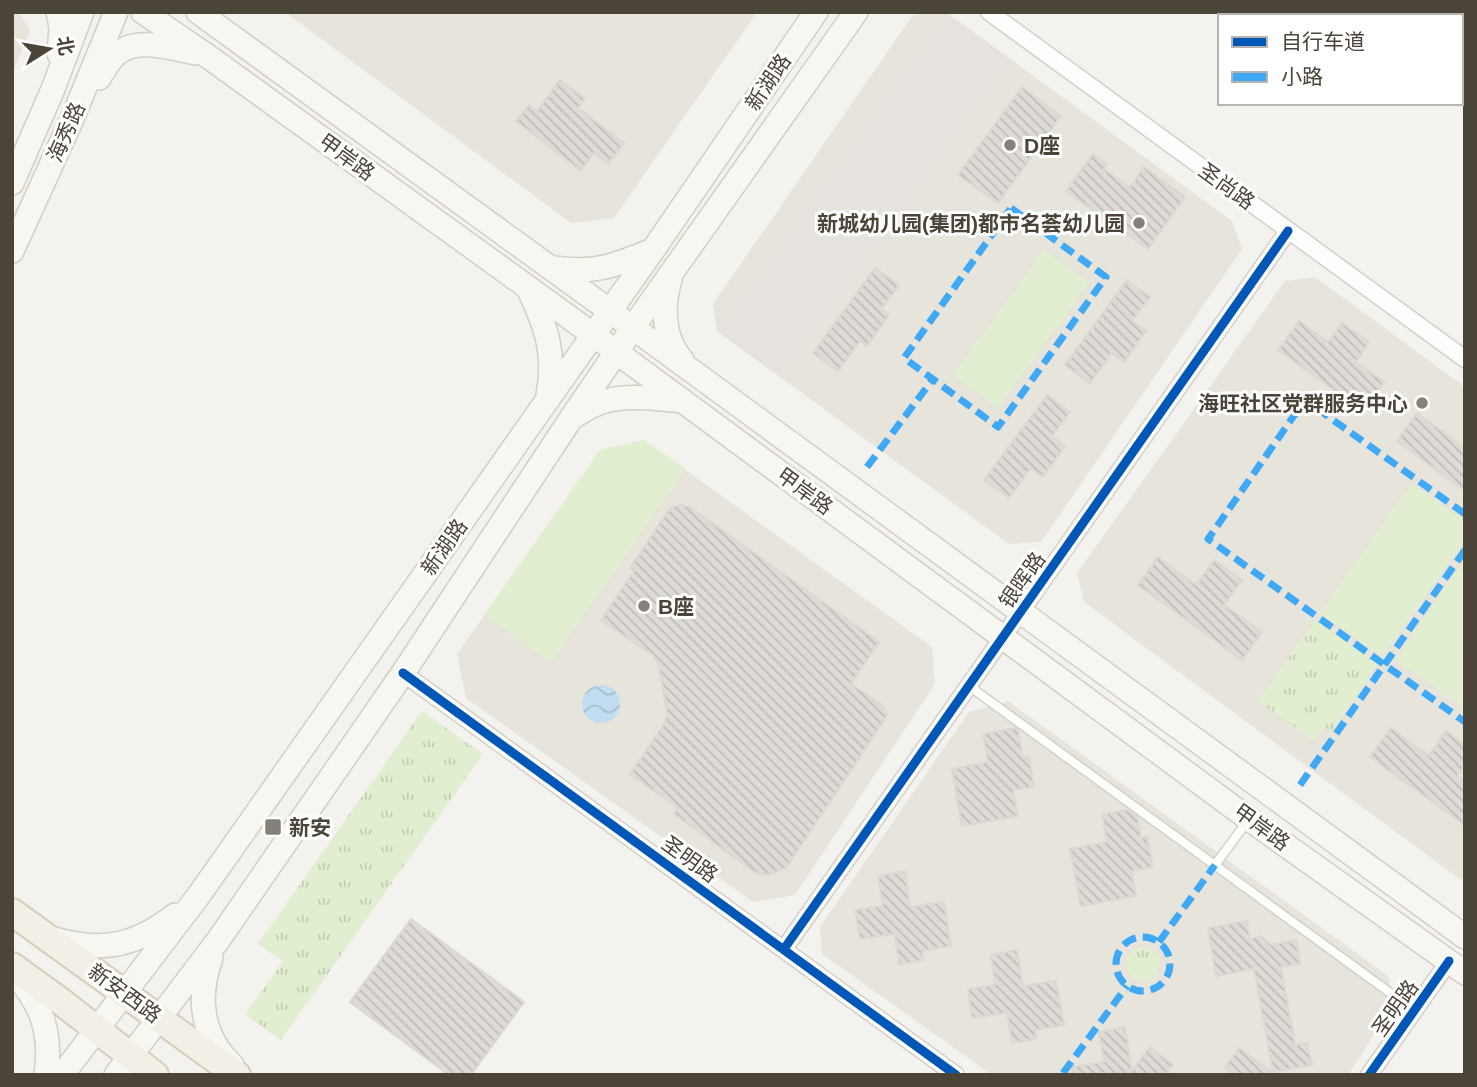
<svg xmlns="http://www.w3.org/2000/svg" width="1477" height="1087" viewBox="0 0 1477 1087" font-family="Arial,'Noto Sans SC',sans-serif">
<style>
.residential{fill:#e7e4dc}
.grass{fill:url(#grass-tufts)}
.garden{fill:#e1eecf}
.parking{fill:#e6e3df}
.water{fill:url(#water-waves)}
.building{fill:url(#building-back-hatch);stroke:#dcd9d4;stroke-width:2}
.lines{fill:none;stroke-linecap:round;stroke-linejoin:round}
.lane-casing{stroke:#d2d0cb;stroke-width:11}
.street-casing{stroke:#d2d0cb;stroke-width:19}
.secondary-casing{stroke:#d3cfc5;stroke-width:26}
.primary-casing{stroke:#d6cebb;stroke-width:30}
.lane{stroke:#fdfdfc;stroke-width:8}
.street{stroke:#fdfdfc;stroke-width:16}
.secondary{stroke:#f7f6f1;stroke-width:23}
.primary{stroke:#f2efe6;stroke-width:26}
.quiet{stroke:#3fa9f5;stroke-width:7;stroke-dasharray:14 7;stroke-linecap:butt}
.cycleway-casing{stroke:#fff;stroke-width:13}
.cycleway{stroke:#0057b8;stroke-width:9}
.poi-dot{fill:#868178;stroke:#fff;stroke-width:2.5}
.labels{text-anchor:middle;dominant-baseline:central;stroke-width:6;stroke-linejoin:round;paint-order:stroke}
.street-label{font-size:21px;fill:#4b4439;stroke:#fff}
.poi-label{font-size:21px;font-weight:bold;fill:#4b4439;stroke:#fff;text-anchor:start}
</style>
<defs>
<pattern id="grass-tufts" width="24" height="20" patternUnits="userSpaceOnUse" patternTransform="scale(1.75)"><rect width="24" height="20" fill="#e1eecf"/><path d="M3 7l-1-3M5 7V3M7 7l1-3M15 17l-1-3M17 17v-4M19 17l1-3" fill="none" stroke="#c3cdb2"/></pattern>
<pattern id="water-waves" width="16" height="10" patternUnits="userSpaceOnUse" patternTransform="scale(1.75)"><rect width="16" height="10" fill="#c0ddf1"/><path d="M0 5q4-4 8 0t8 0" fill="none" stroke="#a6bfcf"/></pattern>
<pattern id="building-back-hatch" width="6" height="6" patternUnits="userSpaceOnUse" patternTransform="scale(1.75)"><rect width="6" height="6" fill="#dedbd6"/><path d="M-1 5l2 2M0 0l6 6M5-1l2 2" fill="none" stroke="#c0bdb8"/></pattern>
</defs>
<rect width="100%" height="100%" fill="#f4f2ee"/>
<!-- residential -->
<path class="residential" d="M12,12H19L30,31L12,74Z
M285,12H757L614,218L571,223Z
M946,12L1232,221L1242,249L1041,542L1009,544L717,331L713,304L913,15Z
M1315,277L1465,387V879L1461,880L1084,602L1077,573L1285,281Z
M644,440L932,647L935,684L795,895L753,902L466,698L457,654L600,450Z
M1008,701L1388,976L1395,1002L1348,1075H992L822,954L820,927L969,712Z"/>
<!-- grass -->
<path class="grass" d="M1315,620L1378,664L1331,731L1325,727L1314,741L1258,701Z
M422,711L483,754L281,1040L245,1014L283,961L258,944Z
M1126 964a17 17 0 1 1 34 0a17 17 0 1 1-34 0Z"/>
<!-- garden -->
<path class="garden" d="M1044,250L1089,283L998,408L953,375Z
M644,440L686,469L551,662L484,615L600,450Z
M1411,484L1465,521V540L1382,657L1320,613Z
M1465,560V645L1462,648L1465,650V708L1395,660Z"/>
<!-- parking -->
<path class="parking" d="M945,12L1011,60L783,379L717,331Z"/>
<!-- water -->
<path class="water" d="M582 704a19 19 0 1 1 38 0a19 19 0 1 1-38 0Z"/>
<!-- building -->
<path class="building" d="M560,80L585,99L578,108L624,143L608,164L594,153L581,171L516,121L529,105L537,111Z
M1022,87L1061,116L998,203L958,175Z
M1093,154L1107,164L1104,169L1130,187L1144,167L1185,197L1148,249L1066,191Z
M875,268L899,285L881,309L889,315L867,346L860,341L838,371L813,353Z
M1127,280L1150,297L1132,321L1146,331L1124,362L1112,353L1090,383L1065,365Z
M1299,321L1328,342L1342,323L1369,342L1356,362L1384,382L1363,411L1278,350Z
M1047,395L1070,412L1052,436L1065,446L1043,477L1031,468L1009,498L984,480Z
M1417,413L1465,448V491L1397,441Z
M679,505L686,506L691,508L879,642L851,684L883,706L887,714L885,719L786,868L771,874L762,875L753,871L674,814L678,808L630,774L664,724L667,713L659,666L654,656L601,620L634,571L630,568L668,511L673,507Z
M1158,557L1196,585L1214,560L1242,580L1224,605L1262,632L1242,660L1138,585Z
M1016,728L1018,730L1023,758L1029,757L1034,787L1013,790L1018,816L962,826L952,769L988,762L983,734Z
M1391,728L1429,756L1446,731L1465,745V765L1457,776L1465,782V825L1370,757Z
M1128,810L1137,817L1141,838L1147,837L1153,867L1131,871L1136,896L1081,906L1070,849L1107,842L1102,814Z
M905,871L910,907L944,902L951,946L922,951L924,960L899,964L895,934L860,939L855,910L883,906L878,876Z
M411,919L524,1002L471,1075H449L350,1002Z
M1247,921L1250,939L1261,936L1271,945L1296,940L1300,964L1281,967L1295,1045L1307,1043L1312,1065L1273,1072L1254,969L1216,976L1208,928Z
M1017,950L1023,986L1056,981L1064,1025L1035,1030L1036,1039L1012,1043L1007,1013L972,1018L968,989L995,985L991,955Z
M1125,1027L1132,1071L1150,1047L1173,1065L1166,1075H1072L1071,1067L1104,1062L1099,1032Z
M1239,1048L1276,1075H1234L1225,1068Z"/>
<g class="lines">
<defs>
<path id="lane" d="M969,686L1415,1011
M1215,865L1249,819"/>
<path id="street" d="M989,12L1465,359
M403,673L956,1075
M784,949L1288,231
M1369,1075L1449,961"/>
<path id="secondary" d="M58,12L61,27L59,54
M143,12L206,55L573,320L1249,819L1465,973
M198,12L610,311L1465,937
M99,78C105,69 110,58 119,52C141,37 172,49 196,53
M12,183L53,89L82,12
M12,251L72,119L116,12
M555,268C596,274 616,265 653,250
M670,280C662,306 663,339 682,360
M528,288C546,326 556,353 548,395
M575,416C584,410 594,404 605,401C630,394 658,399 683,401
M51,938C99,953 135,947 175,915
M211,958C197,997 201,1036 232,1065
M14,973C42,1004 52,1033 46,1075
M62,1075L199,895L653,250L816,12
M116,1075L219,939L403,673L572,417L641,316L856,12"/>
<path id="primary" d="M12,912L237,1075
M12,966L63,1003L155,1075"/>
</defs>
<!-- lane casing -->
<use href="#lane" class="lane-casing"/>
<!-- street casing -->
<use href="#street" class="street-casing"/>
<!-- secondary casing -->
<use href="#secondary" class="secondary-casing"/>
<!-- primary casing -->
<use href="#primary" class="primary-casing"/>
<!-- lane -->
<use href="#lane" class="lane"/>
<!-- street -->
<use href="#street" class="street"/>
<!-- secondary -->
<use href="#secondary" class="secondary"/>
<!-- primary -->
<use href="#primary" class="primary"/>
<!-- quiet -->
<path class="quiet" d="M1011,208L1106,277L998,427L904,358Z
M867,467L933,379
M1465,514L1305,400L1208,539L1465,722
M1300,785L1465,550
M1116 964a27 27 0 1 1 54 0a27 27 0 1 1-54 0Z
M1159,942L1215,865
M1063,1073L1127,986"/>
<defs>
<path id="cycleway" d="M403,673L956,1075
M784,949L1288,231
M1369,1075L1449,961"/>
</defs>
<!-- cycleway casing -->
<use href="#cycleway" class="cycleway-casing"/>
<!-- cycleway -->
<use href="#cycleway" class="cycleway"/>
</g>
<!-- markers -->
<g class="poi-dot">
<circle cx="1010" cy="145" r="7"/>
<circle cx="1139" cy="223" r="7"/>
<circle cx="1422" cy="403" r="7"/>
<circle cx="644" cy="606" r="7"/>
<rect x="264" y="818" width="18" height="18" rx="3.5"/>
</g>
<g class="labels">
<!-- street labels -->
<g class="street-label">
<text transform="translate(768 82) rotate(-56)">新湖路</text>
<text transform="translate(66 132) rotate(-66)">海秀路</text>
<text transform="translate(347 157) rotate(36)">甲岸路</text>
<text transform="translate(1227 186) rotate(36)">圣尚路</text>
<text transform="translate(805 491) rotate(36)">甲岸路</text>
<text transform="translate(444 547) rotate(-55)">新湖路</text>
<text transform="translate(1022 580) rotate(-55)">银晖路</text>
<text transform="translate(1262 827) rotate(36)">甲岸路</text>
<text transform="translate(690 859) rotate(36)">圣明路</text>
<text transform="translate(125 993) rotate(36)">新安西路</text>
<text transform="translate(1395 1008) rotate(-55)">圣明路</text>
</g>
<!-- poi labels -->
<g class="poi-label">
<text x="1024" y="145">D座</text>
<text x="1125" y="223" text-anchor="end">新城幼儿园(集团)都市名荟幼儿园</text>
<text x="1408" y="403" text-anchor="end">海旺社区党群服务中心</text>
<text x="658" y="606">B座</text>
<text x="289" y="827">新安</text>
</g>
</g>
<!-- border -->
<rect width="1477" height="1087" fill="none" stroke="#4b4439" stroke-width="28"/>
<!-- legend -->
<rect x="1218" y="14" width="245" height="91" fill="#ffffff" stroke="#b7b4b0" stroke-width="2"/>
<rect x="1232" y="37" width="35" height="10" fill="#0057b8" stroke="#b7b4b0" stroke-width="2"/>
<text x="1281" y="49" font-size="21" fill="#4b4439">自行车道</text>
<rect x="1232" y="72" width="35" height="10" fill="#3fa9f5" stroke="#b7b4b0" stroke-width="2"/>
<text x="1281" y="84" font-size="21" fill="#4b4439">小路</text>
<!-- north arrow -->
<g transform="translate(49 49) rotate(79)" stroke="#ffffff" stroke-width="5" paint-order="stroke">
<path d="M0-5L12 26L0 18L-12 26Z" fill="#4b4439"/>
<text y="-10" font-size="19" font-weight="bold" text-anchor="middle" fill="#4b4439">北</text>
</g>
</svg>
